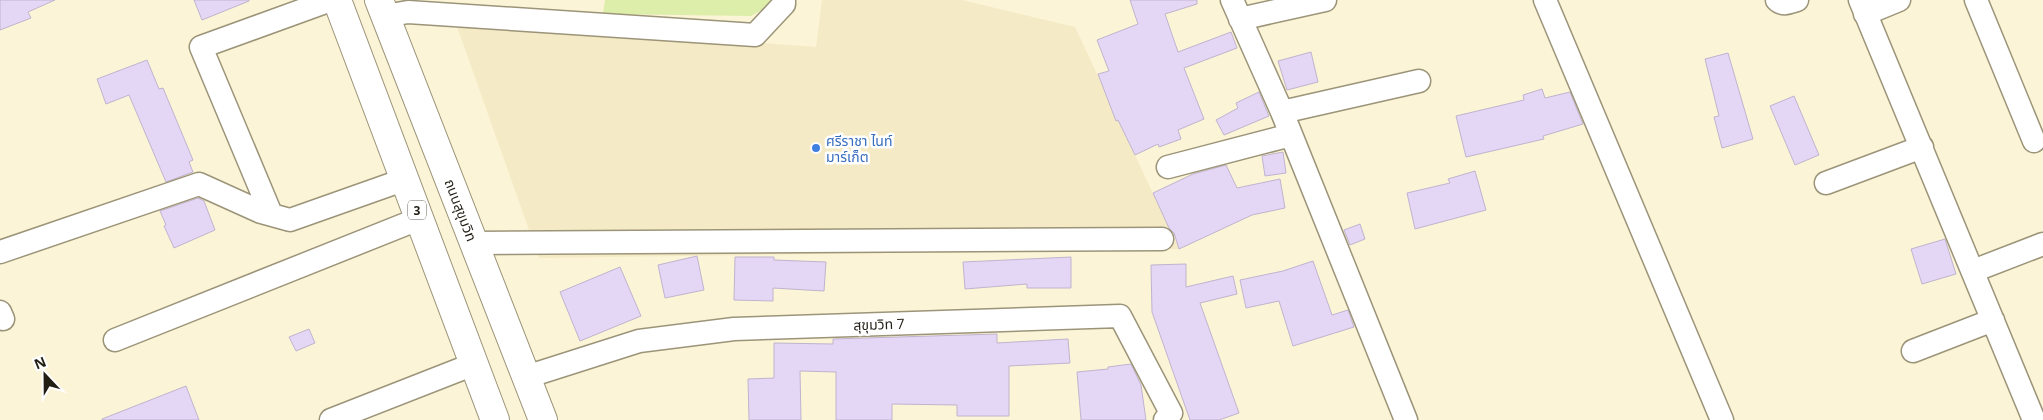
<svg xmlns="http://www.w3.org/2000/svg" width="2043" height="420" viewBox="0 0 2043 420" font-family="'Open Sans','Noto Sans Thai',sans-serif">
<style>
.built{fill:#f5eac6}
.green{fill:#ddedaa}
.building{fill:#e4d6f5;stroke:#bfb4ce}
.lines{fill:none;stroke-linecap:round;stroke-linejoin:round}
.minor-casing{stroke:#9c9479;stroke-width:25}
.highway-casing{stroke:#9c9479;stroke-width:30}
.minor{stroke:#fff;stroke-width:22}
.highway{stroke:#fff;stroke-width:28}
.shop-dot{fill:#3f7fe0;stroke:#fff;stroke-width:2}
.labels{text-anchor:middle;dominant-baseline:central;stroke-width:5;stroke-linejoin:round;paint-order:stroke}
.shield{fill:#fff;stroke:#64625a;stroke-width:1}
.shield-label{font-size:12px;font-weight:bold;fill:#221e14}
.shop-label{font-size:14px;fill:#366cbe;stroke:#fff;text-anchor:start}
.street-label{font-size:14px;fill:#221e14;stroke:#fff}
</style>
<rect width="100%" height="100%" fill="#fcf4d7"/>
<!-- built -->
<path class="built" d="M822,0H962L1075,27L1179,249L539,258L455,21L816,47Z"/>
<!-- green -->
<path class="green" d="M605,0H776L775,3L751,16L603,14Z"/>
<!-- building -->
<path class="building" d="M0,0H55L28,12L31,18L0,30Z
M194,0H249V1L202,20Z
M1130,0H1197V4L1165,14L1178,52L1231,32L1237,48L1184,68L1204,119L1178,130L1181,139L1159,147L1158,144L1135,155L1118,120L1116,121L1098,74L1109,71L1097,40L1138,24Z
M1311,52L1318,82L1287,90L1278,61Z
M1728,53L1753,139L1722,148L1714,117L1719,116L1705,59Z
M147,60L159,89L163,88L193,160L189,162L193,172L166,182L129,95L106,104L97,79Z
M1542,89L1545,98L1570,92L1583,124L1543,136L1544,139L1466,157L1456,116L1524,100L1523,95Z
M1259,92L1269,116L1224,135L1216,120L1238,108L1236,103Z
M1794,96L1819,155L1795,165L1770,106Z
M1283,152L1286,173L1265,176L1262,156Z
M1226,165L1237,188L1280,179L1285,208L1252,215L1179,249L1174,233L1169,228L1153,193L1193,174Z
M1475,171L1486,210L1415,229L1407,193L1450,183L1448,179Z
M198,198L204,201L215,230L174,248L164,226L166,225L160,211Z
M1360,224L1365,239L1350,245L1344,230Z
M1945,239L1956,274L1922,284L1911,249Z
M697,256L704,290L665,298L658,265Z
M735,257H774V260L826,262L824,291L773,288V301L734,300Z
M1071,257V288H1027V284L965,289L963,262Z
M1313,261L1332,315L1348,310L1354,327L1293,346L1279,301L1246,308L1240,280L1283,271Z
M1186,264V287L1233,276L1237,294L1200,303L1239,413L1219,420H1190L1152,312L1151,265Z
M620,267L641,316L580,341L560,292Z
M309,329L315,343L296,351L289,337Z
M997,334V343L1068,339L1070,363L1009,366V416H957V405L892,404V420H836V372L800,371L801,420H749L748,379L774,378V343L833,344V339Z
M1131,364L1141,385L1146,420H1081L1077,372L1108,369V367Z
M186,386L199,420H102V419Z"/>
<g class="lines">
<defs>
<path id="minor" d="M1232,0L1282,112L1406,420
M1545,0L1722,420
M1777,0C1783,6 1790,2 1797,0
M1860,0L2034,420
M1976,0L2034,141
M1865,14L1899,0
M385,16L408,12L755,35L784,4V0
M1240,19L1325,0
M1282,112L1419,81
M1168,167L1291,135
M1826,183L1922,147
M271,214L201,47L331,0
M474,243L1162,239
M0,252L199,184L261,212L290,220L406,179
M1973,271L2043,244
M0,312L3,319
M115,340L421,218
M1913,351L1993,320
M526,377L639,341L734,329L1120,316L1171,413L1165,420
M331,420L474,364"/>
<path id="highway" d="M337,0L495,420
M379,0L543,420"/>
</defs>
<!-- minor casing -->
<use href="#minor" class="minor-casing"/>
<!-- highway casing -->
<use href="#highway" class="highway-casing"/>
<!-- minor -->
<use href="#minor" class="minor"/>
<!-- highway -->
<use href="#highway" class="highway"/>
</g>
<!-- markers -->
<circle class="shop-dot" cx="816" cy="148" r="5"/>
<g class="labels">
<!-- shield labels -->
<rect class="shield" x="408" y="200.5" width="18" height="19" rx="4"/>
<g class="shield-label">
<text x="417" y="210">3</text>
</g>
<!-- shop labels -->
<g class="shop-label">
<text x="826" y="140">ศรีราชา ไนท์<tspan x="826" dy="16">มาร์เก็ต</tspan></text>
</g>
<!-- street labels -->
<g class="street-label">
<text transform="translate(461 210) rotate(69)">ถนนสุขุมวิท</text>
<text transform="translate(879 324) rotate(-2)">สุขุมวิท 7</text>
</g>
</g>
<!-- north arrow -->
<g transform="translate(45 375) rotate(338)" stroke="#ffffff" stroke-width="4" paint-order="stroke">
<path d="M0-4L9 19L0 12L-9 19Z" fill="#221e14"/>
<text y="-8" font-size="14" font-weight="bold" text-anchor="middle" fill="#221e14">N</text>
</g>
</svg>
